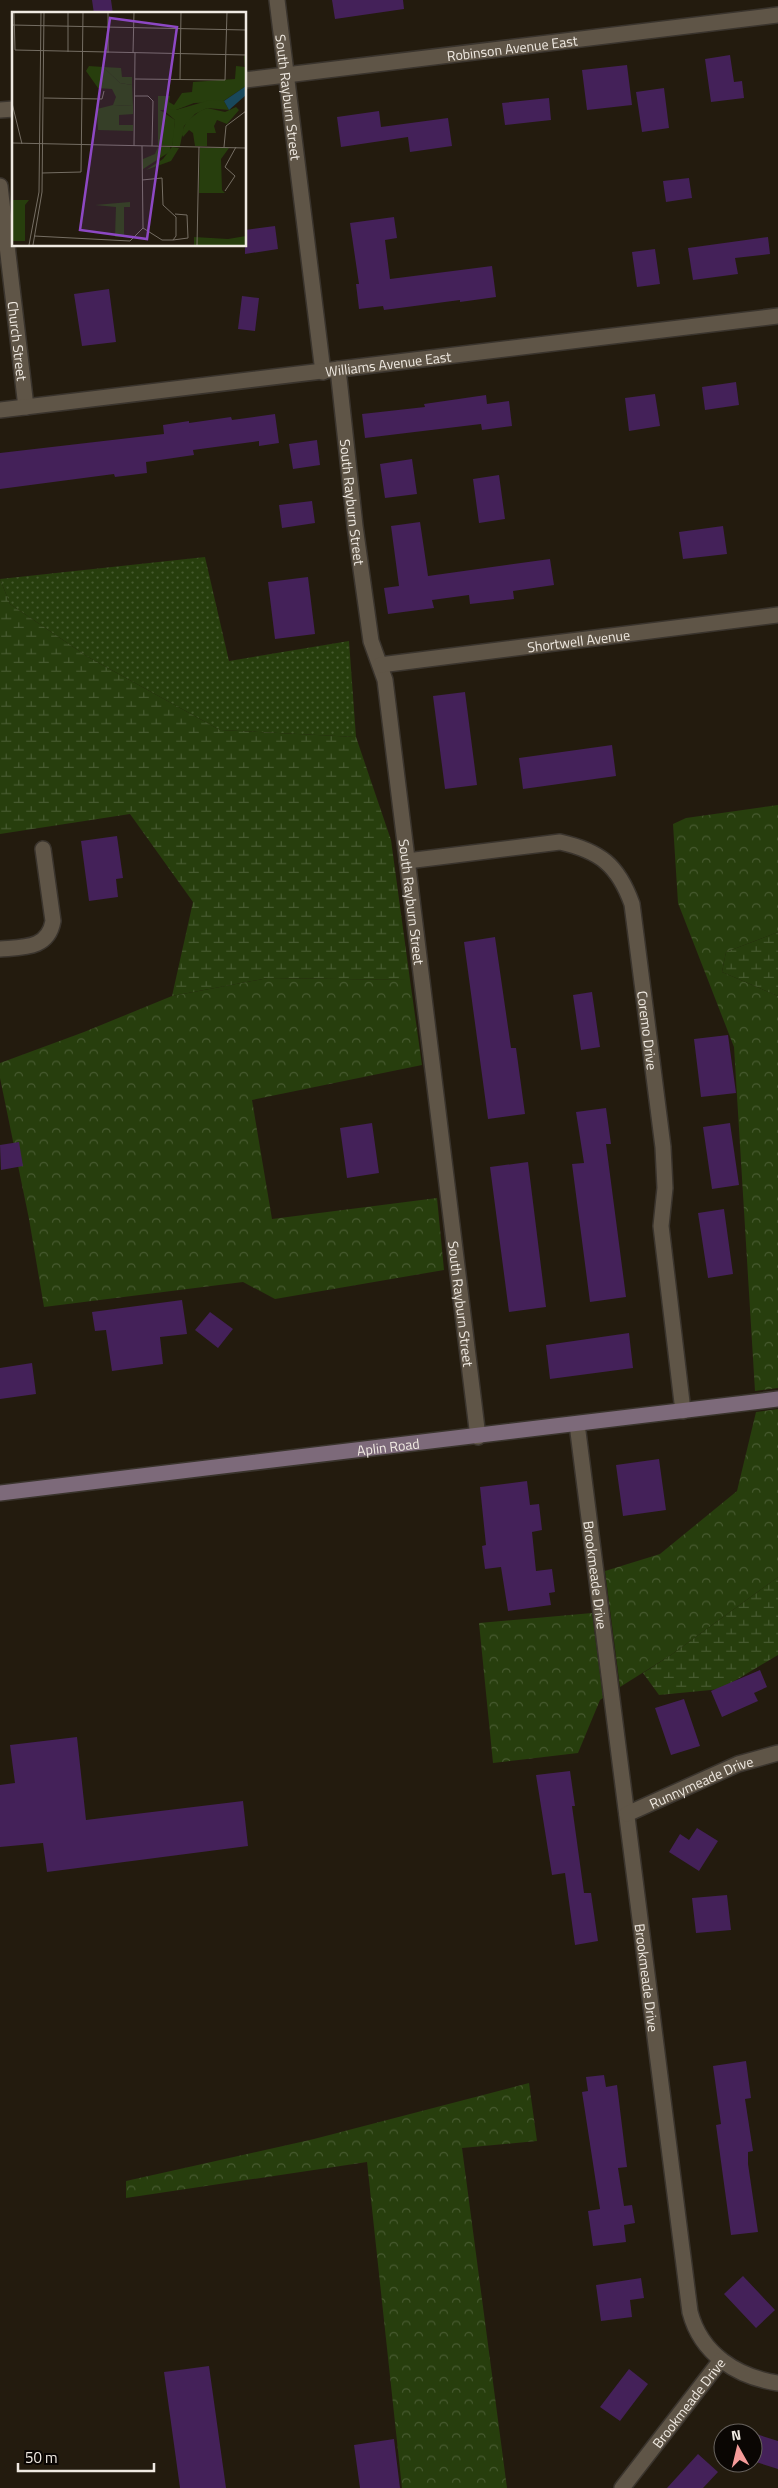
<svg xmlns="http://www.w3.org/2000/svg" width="778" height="2488" viewBox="0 0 778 2488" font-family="'Titillium Web',sans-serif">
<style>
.grass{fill:url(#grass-dots)}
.forest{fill:url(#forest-crowns)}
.wetland{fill:url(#wetland-marsh)}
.building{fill:#442159}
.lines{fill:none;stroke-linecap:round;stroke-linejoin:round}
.street-casing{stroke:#3a342d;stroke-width:18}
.secondary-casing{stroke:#3a342d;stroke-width:18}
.street{stroke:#5f5547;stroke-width:15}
.secondary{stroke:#7d6a7a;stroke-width:15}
.labels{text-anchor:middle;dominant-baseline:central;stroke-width:4;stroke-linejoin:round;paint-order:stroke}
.street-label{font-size:14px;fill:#f0eae2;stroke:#0a0603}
.inset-road{fill:none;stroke:#756e63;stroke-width:1}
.view{fill:#8d48c4;fill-opacity:0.15;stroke:#8d48c4;stroke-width:2.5}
.inset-edge{fill:none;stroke:#f0eae2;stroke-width:2.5}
</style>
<defs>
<pattern id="grass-dots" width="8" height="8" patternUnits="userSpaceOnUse" patternTransform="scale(1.25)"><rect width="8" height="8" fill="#273e0d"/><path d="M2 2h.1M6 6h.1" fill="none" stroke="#475a30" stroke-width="1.8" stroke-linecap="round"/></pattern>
<pattern id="forest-crowns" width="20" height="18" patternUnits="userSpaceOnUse" patternTransform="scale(1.25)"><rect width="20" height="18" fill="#273e0d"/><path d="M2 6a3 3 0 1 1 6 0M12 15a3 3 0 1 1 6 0" fill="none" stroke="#475a30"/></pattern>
<pattern id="wetland-marsh" width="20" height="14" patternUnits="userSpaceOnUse" patternTransform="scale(1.25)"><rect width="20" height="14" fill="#273e0d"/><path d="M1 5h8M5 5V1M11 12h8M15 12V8" fill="none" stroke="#475a30"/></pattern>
</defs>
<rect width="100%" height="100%" fill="#231b0e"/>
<!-- grass -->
<path class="grass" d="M205,557L229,661L349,641L356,737L220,730L88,657L10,604L0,579Z"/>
<!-- forest -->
<path class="forest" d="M778,805V932L726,952L722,972L778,996V1388L755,1391L734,1047L678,903L673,824L686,818Z
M268,978L410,980L422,1065L252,1100L272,1219L437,1198L444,1270L275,1299L243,1282L44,1307L29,1219L0,1078V1063L84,1032L172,996Z
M778,1409V1577L671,1655L620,1687L605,1571L660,1554L737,1491L756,1412Z
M592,1613L603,1698L600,1700L578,1753L493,1763L479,1623Z
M529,2083L537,2141L462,2148L507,2488H402L367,2162L126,2198V2181L314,2139Z"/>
<!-- wetland -->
<path class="wetland" d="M0,579L10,604L88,657L220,730L356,737L391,840L410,980L268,978L172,996L193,902L130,814L0,834Z
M778,932V996L722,972L726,952Z
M778,1577V1655L721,1689L659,1695L643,1673L671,1655Z"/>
<!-- building -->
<path class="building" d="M92,0H111L113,14H94Z
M332,0H403L404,9L335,19Z
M730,55L734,82L742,81L744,98L711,102L705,59Z
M627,65L632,105L587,110L582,70Z
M664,88L669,128L642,132L636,92Z
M549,98L551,120L505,125L502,103Z
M379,111L381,127L448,118L452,146L410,152L408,137L341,147L337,117Z
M689,178L692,198L666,202L663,181Z
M394,217L397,238L385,240L390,279L492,266L496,297L460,302V300L384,310L383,306L359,309L356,284H359L350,223Z
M275,226L278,249L245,254V230Z
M768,237L770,254L735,258L738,274L693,280L688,248Z
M655,249L660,284L637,287L632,252Z
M109,289L116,342L82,346L74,294Z
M242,296L259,298L255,331L238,329Z
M736,382L739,405L705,410L702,387Z
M655,394L660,426L629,431L625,398Z
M486,395L487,404L509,401L512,426L482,430L481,424L365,438L362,414L425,407L424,404Z
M275,414L279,443L259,446V441L193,450L194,455L146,462L147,473L115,477L114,474L0,489V453L164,434L163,425L189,421V423L231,417L232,420Z
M317,440L320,465L293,469L289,444Z
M412,459L417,494L385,498L380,464Z
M499,475L505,519L479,523L473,479Z
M312,501L315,523L282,528L279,505Z
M420,522L428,576L550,559L554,585L513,591L514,599L470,604L469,595L432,600L434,608L388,614L384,588L399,586L391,526Z
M723,526L727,554L683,559L679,532Z
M308,577L315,634L275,639L268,582Z
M465,692L477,785L445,789L433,696Z
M612,745L616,776L523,789L519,758Z
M117,836L123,878L116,879L118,897L89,901L81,841Z
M495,937L511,1048H516L525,1114L488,1119L464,942Z
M592,992L600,1047L581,1050L573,995Z
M728,1035L736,1093L701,1097L694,1039Z
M606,1108L611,1144H606L626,1297L590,1302L572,1164L584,1163L576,1112Z
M372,1123L379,1173L347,1178L340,1128Z
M730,1123L739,1185L712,1189L703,1127Z
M19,1142L23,1166L1,1170L0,1145Z
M528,1162L546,1307L509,1312L490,1167Z
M724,1209L733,1274L708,1278L698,1213Z
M182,1300L187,1334L160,1337L163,1364L112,1371L106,1330L95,1331L92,1312Z
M210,1312L233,1329L218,1348L195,1330Z
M629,1333L633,1368L550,1379L546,1345Z
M32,1363L36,1394L0,1399V1368Z
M659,1459L666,1510L623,1516L616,1465Z
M527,1481L530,1505L539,1504L542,1530L532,1532L536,1571L552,1569L555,1592L549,1593L551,1605L508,1611L501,1567L485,1569L482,1546L486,1545L480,1487Z
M760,1670L767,1687L754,1693L758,1701L722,1717L711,1691Z
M684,1699L700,1746L671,1755L655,1708Z
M77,1737L86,1820L243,1801L248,1846L47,1872L43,1843L0,1847V1785L15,1783L10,1745Z
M570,1771L575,1806H572L584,1893H591L598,1941L575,1945L565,1873L552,1875L536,1775Z
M697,1828L718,1841L699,1871L669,1852L680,1834L689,1840Z
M727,1895L731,1930L696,1933L692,1898Z
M746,2061L751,2098L745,2099L753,2151L748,2152V2164L758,2232L731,2235L716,2125L721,2124L713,2066Z
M604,2075L606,2087L617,2085L627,2167L618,2168L624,2206L632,2205L635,2223L624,2225L626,2242L593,2246L588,2211L600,2209L582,2092L588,2091L586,2077Z
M743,2276L775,2310L756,2328L724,2294Z
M641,2278L644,2298L630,2300L632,2317L601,2321L596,2285Z
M209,2366L226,2488H180L164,2372Z
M629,2369L648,2384L620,2421L600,2407Z
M753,2433L778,2441V2469L753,2461Z
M394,2439L400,2488H360L354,2445Z
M698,2454L718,2472L703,2488H667Z"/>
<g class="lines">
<defs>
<g id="street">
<path id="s1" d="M277,0L323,372"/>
<path id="s2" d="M245,80L778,15"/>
<path d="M0,110L14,109"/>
<path id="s3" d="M0,186L26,407"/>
<path id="s4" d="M338,369L355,526L371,641L385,680L478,1437"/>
<path id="s5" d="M0,410L778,316"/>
<path id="s6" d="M380,665L778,615"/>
<path id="s7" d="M407,861L560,842C600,851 618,865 632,904L663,1147L665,1188L661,1226L683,1411"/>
<path d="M0,949C24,947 48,949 53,921L43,849"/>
<path id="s8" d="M577,1424L690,2312C701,2354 737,2377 778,2383"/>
<path id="s9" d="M627,1814L738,1764L778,1753"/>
<path id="s10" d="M622,2488L721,2360"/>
</g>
<g id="secondary">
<path id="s11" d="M0,1493L778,1399"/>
</g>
</defs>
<!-- street casing -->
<use href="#street" class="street-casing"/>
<!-- secondary casing -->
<use href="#secondary" class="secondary-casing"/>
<!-- street -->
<use href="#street" class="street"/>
<!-- secondary -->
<use href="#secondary" class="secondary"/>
</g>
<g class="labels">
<!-- street labels -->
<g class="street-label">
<text stroke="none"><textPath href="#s2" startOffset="269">Robinson Avenue East</textPath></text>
<text stroke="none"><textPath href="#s1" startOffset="98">South Rayburn Street</textPath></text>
<text stroke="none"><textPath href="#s3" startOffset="156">Church Street</textPath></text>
<text stroke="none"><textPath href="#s5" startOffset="391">Williams Avenue East</textPath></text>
<text stroke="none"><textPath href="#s4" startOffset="134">South Rayburn Street</textPath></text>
<text stroke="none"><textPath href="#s6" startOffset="200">Shortwell Avenue</textPath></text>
<text stroke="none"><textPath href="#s4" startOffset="539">South Rayburn Street</textPath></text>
<text stroke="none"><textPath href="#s7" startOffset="382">Coremo Drive</textPath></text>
<text stroke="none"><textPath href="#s4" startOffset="944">South Rayburn Street</textPath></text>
<text stroke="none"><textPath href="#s11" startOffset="391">Aplin Road</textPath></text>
<text stroke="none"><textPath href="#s8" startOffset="152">Brookmeade Drive</textPath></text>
<text stroke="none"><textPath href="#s9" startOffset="81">Runnymeade Drive</textPath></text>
<text stroke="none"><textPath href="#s8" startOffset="558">Brookmeade Drive</textPath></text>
<text stroke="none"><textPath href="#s10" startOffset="108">Brookmeade Drive</textPath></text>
</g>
</g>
<!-- overview -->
<g transform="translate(12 12)">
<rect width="234" height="234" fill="#231b0e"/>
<path d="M91,55L109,56L110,65H120V73L108,71Z" fill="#273e0d"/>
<path d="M232,44H234V74L210,90L182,91L164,98H148L163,108L162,124L160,134L146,133V84H158L157,90L162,93L170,81L180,80L181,70L223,67L224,54L233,55ZM101,93L121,94V102L107,103V113H121V119L86,118L85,97ZM224,95L227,98L215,112L205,108L202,114L204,121H195V134H183L181,121L177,118L171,125L169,121L175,109L188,99L195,96L213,100ZM146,135H158L159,139L131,157V147L143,142ZM188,136H217L209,147L210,178L213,181H187ZM0,188H17L13,193V229H0ZM118,190V195H112V225H103L104,195L83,193ZM234,224V233H182V225L216,227Z" fill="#273e0d"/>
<path d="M77,54L91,55L108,71L120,73L121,94L101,93L104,85L100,77L86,76L74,59ZM198,88L212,89L217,98L195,96L183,102L172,114L168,134H160L163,108L149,96L164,98ZM160,135L167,136L159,149L134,158L151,147Z" fill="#273e0d"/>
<path d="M234,74V83L217,98L212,89Z" fill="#19485b"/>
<path class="inset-road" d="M2,0L3,38L234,43M0,13L234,18M56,40V0M96,41V0M121,41L122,0M123,67L213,68L215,0M168,68L169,0M123,84H136L141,89L140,134M32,86L90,87L92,79M0,91L10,132M0,131L234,136M122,134L123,41M130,134L131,216M212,135L214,114L234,99M30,161L69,160L71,0M130,168L150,166L151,193L164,205V224L161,228H150L131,216M213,179L223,164L213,155L224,135M22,224L118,229M161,228L176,226L175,203L163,202M118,229L131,216M17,233L27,180L29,0M21,233L30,180L32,0M185,233L187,135"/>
<path class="view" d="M98,6L165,15L135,227L68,218Z"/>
<rect width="234" height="234" class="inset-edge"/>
</g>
<!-- north arrow -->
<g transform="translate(738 2448) rotate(352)"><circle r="24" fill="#0a0603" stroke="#66615c"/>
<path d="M0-4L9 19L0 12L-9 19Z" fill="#f59b99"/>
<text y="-8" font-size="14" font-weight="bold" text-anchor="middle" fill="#f0eae2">N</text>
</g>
<!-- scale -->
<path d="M18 2463v8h136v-8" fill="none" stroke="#f0eae2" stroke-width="2.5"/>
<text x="25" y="2463" font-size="15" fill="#f0eae2" stroke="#0a0603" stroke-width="4" paint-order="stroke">50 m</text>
</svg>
